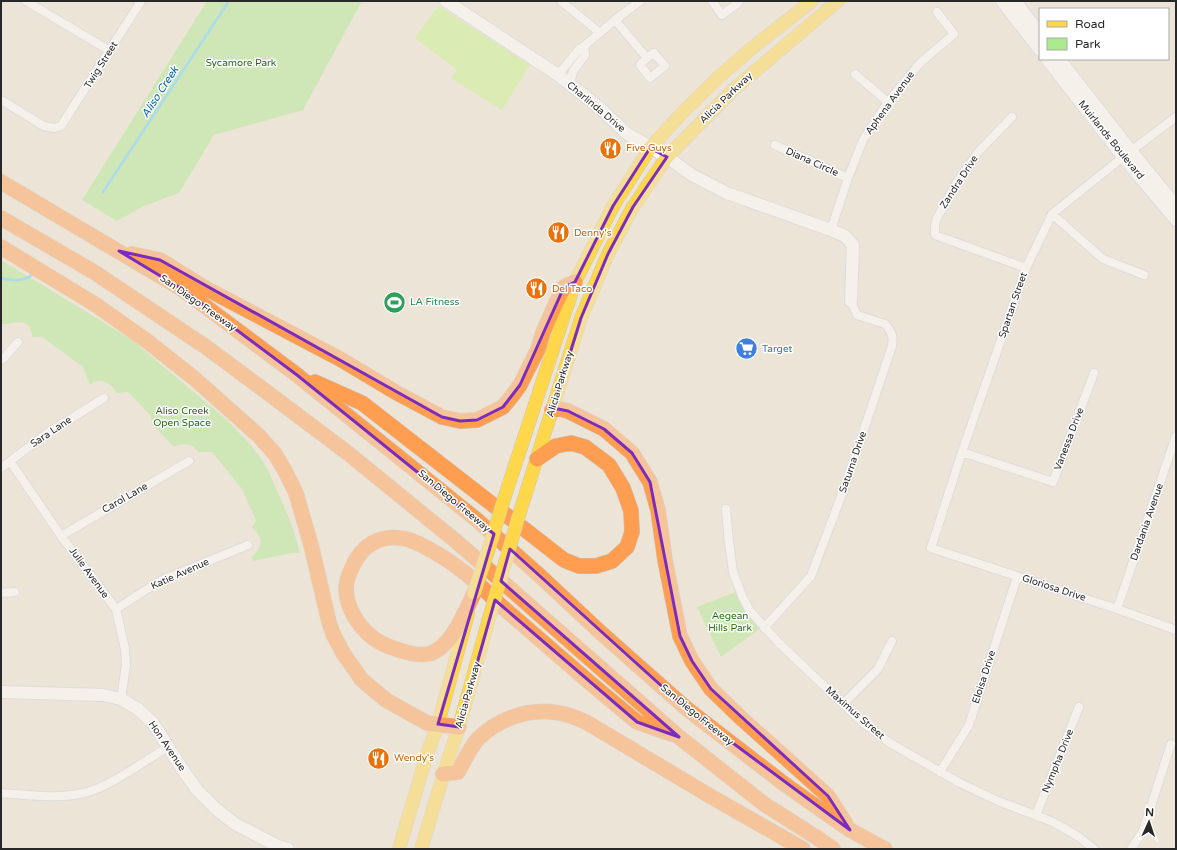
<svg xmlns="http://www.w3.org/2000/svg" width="1177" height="850" viewBox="0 0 1177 850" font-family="'Varela Round',sans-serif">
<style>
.green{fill:#acea8e}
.pitch{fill:#c4f388}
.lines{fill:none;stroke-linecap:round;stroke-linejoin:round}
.stream{stroke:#5ed0fc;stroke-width:2.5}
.street-casing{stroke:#cdd1e4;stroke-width:10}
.secondary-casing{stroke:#cdd1e4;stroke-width:14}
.primary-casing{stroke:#c7c7c7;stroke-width:14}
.highway-casing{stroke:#c7c7c7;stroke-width:16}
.street{stroke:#fff;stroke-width:8}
.secondary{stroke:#fff;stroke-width:12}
.primary{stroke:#ffd74b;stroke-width:13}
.highway{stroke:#ff9e51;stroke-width:15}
.primary-bridge-casing{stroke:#c7c7c7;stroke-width:14;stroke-linecap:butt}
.primary-bridge{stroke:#ffd74b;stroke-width:13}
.marked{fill:none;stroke:#7b2cbf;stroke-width:3;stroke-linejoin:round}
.labels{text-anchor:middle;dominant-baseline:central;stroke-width:3;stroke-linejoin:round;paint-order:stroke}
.park-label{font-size:10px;fill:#236c11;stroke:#fff}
.street-label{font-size:10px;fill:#282828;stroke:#fff}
.food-label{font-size:10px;fill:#c56008;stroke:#fff;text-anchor:start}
.leisure-label{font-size:10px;fill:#27864d;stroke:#fff;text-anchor:start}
.shop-label{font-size:10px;fill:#366cbe;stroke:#fff;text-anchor:start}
.water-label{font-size:11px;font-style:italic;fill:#006aa5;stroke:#fff}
</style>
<rect width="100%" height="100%" fill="#ede4d8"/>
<!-- green -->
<path class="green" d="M207,1H362L303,110L214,135L179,193L144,206L117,221L82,200Z
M1,260L77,306L132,340L227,420L250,444L260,457L268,470L292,525L300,553H292L253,561L252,557C262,547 265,538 252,528L256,520L242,489L212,452H198C192,443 183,442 174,447L152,424L151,416L128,392L116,393C112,382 98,376 90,385L83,367L42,337H33C28,315 17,324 1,324Z
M738,591L761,628L721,657L697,607Z"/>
<!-- pitch -->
<path class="pitch" d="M440,7L530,65L502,110L451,78L457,70L415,38L434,11Z"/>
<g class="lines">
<!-- stream -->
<path class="stream" d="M103,192L229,1
M1,278C12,281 24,282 33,274"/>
<defs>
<path id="street" d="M26,1L110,51
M561,1L600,33
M712,1L722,15L738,3L736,1
M615,20L647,58
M654,53L665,66L650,78L640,65L647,58Z
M855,74L888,102
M558,75L579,49L584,46L615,20L640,1
M570,84L573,71L585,55L584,46
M1,100L44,126L54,128L61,126L141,1
M1012,117L979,151L957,182L937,218L935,225V235L1026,268
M1176,117L1123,157L1052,214L1026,268L962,452L931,548L1117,609L1176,630
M775,145L848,178
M1052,214L1103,259L1144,275
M831,230L848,178L863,140L888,102L920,63L954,34L937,12
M1,360L4,358L18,342
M962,452L1053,482L1094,373
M10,461L61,536L116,609L125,649L126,665L121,699
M1,468L46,434L104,398
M726,509L729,542L733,572L743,598L750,611L780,644L862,722L890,743L960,783L998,801L1053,822L1079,837L1094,849
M61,536L189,461
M1,593L15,592
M116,609L160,581L248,545
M1117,609L1176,436
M764,628L811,576L845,486L892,346C894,336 891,331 885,324L857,315L851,301
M843,704L878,669L892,641
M940,772L969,725L1017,577
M1,793C28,795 57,799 84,793C110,787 144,761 168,747
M1036,815L1079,707
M1131,849L1143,831L1171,744"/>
<path id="secondary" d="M446,1L558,75L600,108L626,133L667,157L692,175L727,193L831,230L845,236L853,245L851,301
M1002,1L1040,50
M1015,1L1040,34
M1047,59L1123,157L1176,220
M1059,59L1131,151L1176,206
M1,692L103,695L121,699L138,709L153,723L181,767L197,790L215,808L235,824L278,846L288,849"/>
<path id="primary" d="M503,502L575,282L613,206L650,148L684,111L721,75L752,48L812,1
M519,515L581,318L608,254L633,207L667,157L734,89L838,1
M399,849L427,754L438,724L468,614
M421,849L448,760L459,727L488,622"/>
<path id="highway" d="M1,182L182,289L297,375L477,520L539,575L600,632L687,709L783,783L814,805L850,830L885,849
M1,218L94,272L206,347L268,393L349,454L457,542L679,737L764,804L816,837L833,849
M1,247L96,305L147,341L195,379L259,436L275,454L284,469L296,493L311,545L329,622L333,634L343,653L362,680L386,700L427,723L459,727
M132,254L160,260L207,289L340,359L397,393L442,417L460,421L477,420L503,407L512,396L520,385L538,349L543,332L556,303L564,287L575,282
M315,382L362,403L564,560L579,566H596L612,561L627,547L632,532L631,511L623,488L609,465L585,447L571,443L556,446L537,459
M552,410L560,409L568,411L604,429L632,453L650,482L658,510L665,560L680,636L692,661L711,689L741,718L828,796L846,824
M474,593C465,612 451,649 428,654C418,656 408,653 399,650C389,647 379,643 372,637C358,626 347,608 346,590C346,583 348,576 351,570C360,546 380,533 406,539C415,541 423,546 431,550C456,564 479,583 499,604L589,682L637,722L671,734
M443,774L458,772C464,761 469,750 477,740C496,720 526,709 553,712C565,713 575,717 586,722L710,796L803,849"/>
</defs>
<!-- street casing -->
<use href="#street" class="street-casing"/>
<!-- secondary casing -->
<use href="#secondary" class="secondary-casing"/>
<!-- primary casing -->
<use href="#primary" class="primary-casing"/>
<!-- highway casing -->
<use href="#highway" class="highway-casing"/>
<!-- street -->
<use href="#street" class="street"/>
<!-- secondary -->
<use href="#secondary" class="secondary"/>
<!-- primary -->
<use href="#primary" class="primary"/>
<!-- highway -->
<use href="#highway" class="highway"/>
<defs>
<path id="primary-bridge" d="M474,593L490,545L503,502
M488,622L519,515"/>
</defs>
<!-- primary-bridge casing -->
<use href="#primary-bridge" class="primary-bridge-casing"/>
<!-- primary-bridge -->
<use href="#primary-bridge" class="primary-bridge"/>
</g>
<!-- marked area -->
<path d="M0 0H1177V850H0ZM650,148L667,157L633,207L608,254L581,318L553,408L568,411L604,429L632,453L650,482L680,636L692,661L711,689L828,796L850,830L687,709L510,549L501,581L679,737L637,722L495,600L459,727L438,724L494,534L297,375L182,289L119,251L160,260L442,417L460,421L477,420L503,407L520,385L564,287L575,282L613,206Z" fill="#ede4d8" fill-opacity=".55" fill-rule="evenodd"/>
<path class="marked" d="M650,148L667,157L633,207L608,254L581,318L553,408L568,411L604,429L632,453L650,482L680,636L692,661L711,689L828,796L850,830L687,709L510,549L501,581L679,737L637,722L495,600L459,727L438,724L494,534L297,375L182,289L119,251L160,260L442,417L460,421L477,420L503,407L520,385L564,287L575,282L613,206Z"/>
<!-- icons -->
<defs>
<symbol id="restaurant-disc" viewBox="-11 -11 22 22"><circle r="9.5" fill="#e8710a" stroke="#fff"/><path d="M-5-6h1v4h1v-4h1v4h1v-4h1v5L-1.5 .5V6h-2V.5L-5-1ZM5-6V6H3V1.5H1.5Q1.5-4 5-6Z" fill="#fff"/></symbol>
<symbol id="stadium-disc" viewBox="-11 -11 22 22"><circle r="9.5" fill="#2e9e5b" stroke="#fff"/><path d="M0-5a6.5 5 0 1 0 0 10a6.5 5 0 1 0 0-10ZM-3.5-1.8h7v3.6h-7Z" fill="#fff"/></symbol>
<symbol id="supermarket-disc" viewBox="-11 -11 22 22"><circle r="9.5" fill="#3f7fe0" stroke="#fff"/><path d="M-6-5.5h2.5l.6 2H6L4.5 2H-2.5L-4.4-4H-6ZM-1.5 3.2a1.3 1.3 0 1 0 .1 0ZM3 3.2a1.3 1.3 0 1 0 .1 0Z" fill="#fff"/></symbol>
</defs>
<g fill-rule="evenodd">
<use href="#restaurant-disc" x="598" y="136" width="25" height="25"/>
<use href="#restaurant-disc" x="546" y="220" width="25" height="25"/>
<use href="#restaurant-disc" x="524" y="276" width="25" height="25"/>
<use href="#stadium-disc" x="382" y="290" width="25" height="25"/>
<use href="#supermarket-disc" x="734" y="336" width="25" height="25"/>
<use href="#restaurant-disc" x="366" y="746" width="25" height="25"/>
</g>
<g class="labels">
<!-- park labels -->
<g class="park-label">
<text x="241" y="63">Sycamore Park</text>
<text x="182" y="411">Aliso Creek<tspan x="182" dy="12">Open Space</tspan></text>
<text x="730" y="616">Aegean<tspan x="730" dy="12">Hills Park</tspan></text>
</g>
<!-- street labels -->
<g class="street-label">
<text transform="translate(101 65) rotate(-58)">Twig Street</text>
<text transform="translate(726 98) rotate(-44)">Alicia Parkway</text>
<text transform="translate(890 103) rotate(-54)">Aphena Avenue</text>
<text transform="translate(596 107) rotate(40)">Charlinda Drive</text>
<text transform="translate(1111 140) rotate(51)">Muirlands Boulevard</text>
<text transform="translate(812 162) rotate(24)">Diana Circle</text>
<text transform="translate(959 182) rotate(-57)">Zandra Drive</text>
<text transform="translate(198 303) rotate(35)">San Diego Freeway</text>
<text transform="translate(1013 305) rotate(-71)">Spartan Street</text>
<text transform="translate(560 384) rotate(-73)">Alicia Parkway</text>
<text transform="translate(51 432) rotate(-34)">Sara Lane</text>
<text transform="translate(1069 439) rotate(-69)">Vanessa Drive</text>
<text transform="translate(853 462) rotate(-71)">Saturna Drive</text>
<text transform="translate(125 498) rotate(-30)">Carol Lane</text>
<text transform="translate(454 501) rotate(40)">San Diego Freeway</text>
<text transform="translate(1147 522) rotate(-71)">Dardania Avenue</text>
<text transform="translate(89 573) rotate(54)">Julie Avenue</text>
<text transform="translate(180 574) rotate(-24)">Katie Avenue</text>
<text transform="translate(1054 588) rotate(18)">Gloriosa Drive</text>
<text transform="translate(984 677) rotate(-72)">Eloisa Drive</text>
<text transform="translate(468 695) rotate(-74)">Alicia Parkway</text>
<text transform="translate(855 713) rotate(41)">Maximus Street</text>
<text transform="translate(697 715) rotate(39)">San Diego Freeway</text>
<text transform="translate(167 746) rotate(56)">Hon Avenue</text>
<text transform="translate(1058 761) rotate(-68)">Nympha Drive</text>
</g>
<!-- food labels -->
<g class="food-label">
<text x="626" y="148">Five Guys</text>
<text x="574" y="233">Denny's</text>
<text x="552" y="289">Del Taco</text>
<text x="394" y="758">Wendy's</text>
</g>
<!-- leisure labels -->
<g class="leisure-label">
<text x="410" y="302">LA Fitness</text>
</g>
<!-- shop labels -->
<g class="shop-label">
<text x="762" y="349">Target</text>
</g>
<!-- water labels -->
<g class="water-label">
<text transform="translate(160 92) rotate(-57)">Aliso Creek</text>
</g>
</g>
<!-- border -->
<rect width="1177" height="850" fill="none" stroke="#282828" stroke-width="4"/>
<!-- legend -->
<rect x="1039" y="8" width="130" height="52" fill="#ffffff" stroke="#a9a9a9"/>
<rect x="1047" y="21" width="20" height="6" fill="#ffd74b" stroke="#a9a9a9"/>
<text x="1075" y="28" font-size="12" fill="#282828">Road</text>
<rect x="1047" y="38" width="20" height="12" fill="#acea8e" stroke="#a9a9a9"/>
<text x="1075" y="48" font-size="12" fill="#282828">Park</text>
<!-- north arrow -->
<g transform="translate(1149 822) rotate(3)" stroke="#ffffff" stroke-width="3" paint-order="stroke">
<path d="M0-3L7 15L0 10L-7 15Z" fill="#282828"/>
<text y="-6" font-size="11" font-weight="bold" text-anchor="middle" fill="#282828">N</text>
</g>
</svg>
